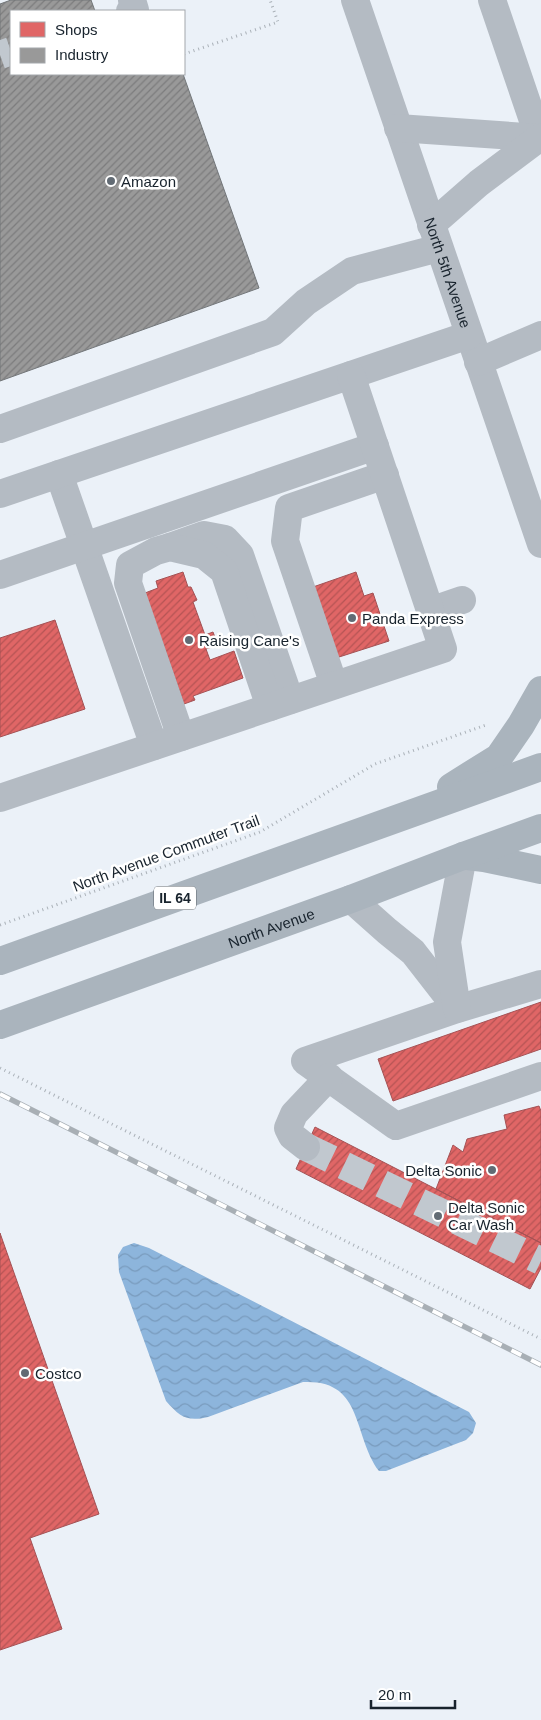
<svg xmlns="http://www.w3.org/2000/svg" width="541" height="1720" viewBox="0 0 541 1720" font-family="Arial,sans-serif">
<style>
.water{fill:url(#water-waves)}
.shops{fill:url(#shops-hatch);stroke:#a45255}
.industry{fill:url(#industry-hatch);stroke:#727679}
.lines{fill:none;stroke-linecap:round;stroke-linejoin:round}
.minor-tunnel{stroke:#c1c8cf;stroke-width:28;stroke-dasharray:28 14;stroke-linecap:butt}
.path{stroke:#aab1b8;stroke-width:3;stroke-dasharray:1 4;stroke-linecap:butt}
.minor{stroke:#b4bbc3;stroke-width:28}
.major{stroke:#aab4bd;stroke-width:28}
.rail-casing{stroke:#a8afb5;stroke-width:5.5}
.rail{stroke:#fff;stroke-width:4;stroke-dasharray:11;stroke-linecap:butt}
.poi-dot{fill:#626b74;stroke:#fff;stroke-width:2}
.labels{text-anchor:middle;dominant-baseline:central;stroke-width:5;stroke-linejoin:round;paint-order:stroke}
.shield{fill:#fff;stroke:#5d656c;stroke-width:1}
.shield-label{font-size:14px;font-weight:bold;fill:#18232d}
.poi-label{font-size:15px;fill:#18232d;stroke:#fff;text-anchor:start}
.street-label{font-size:15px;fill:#18232d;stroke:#fff}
</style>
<defs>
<pattern id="water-waves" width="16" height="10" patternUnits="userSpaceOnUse" patternTransform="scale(1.25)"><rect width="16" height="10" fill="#8db5dc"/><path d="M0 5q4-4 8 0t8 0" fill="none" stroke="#799bbd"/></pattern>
<pattern id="shops-hatch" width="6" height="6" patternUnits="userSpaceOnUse" patternTransform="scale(1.25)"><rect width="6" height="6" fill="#e06666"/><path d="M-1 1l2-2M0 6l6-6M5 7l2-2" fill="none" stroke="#b55454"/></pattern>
<pattern id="industry-hatch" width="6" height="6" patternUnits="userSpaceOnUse" patternTransform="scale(1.25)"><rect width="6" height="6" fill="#999"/><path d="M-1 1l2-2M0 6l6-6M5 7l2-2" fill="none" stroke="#7c7c7d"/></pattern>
</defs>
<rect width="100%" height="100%" fill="#ebf1f8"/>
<!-- water -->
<path class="water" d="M134,1243L149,1248L469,1412L476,1423L473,1433L466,1440L386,1471H379C352,1434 364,1379 303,1382L208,1417C187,1422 180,1417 166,1401L119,1272L118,1255L123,1247Z"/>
<!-- shops -->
<path class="shops" d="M183,572L188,587H191L197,600L193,602L205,635L213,632L218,645L206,649L210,660L234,651L243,678L193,696L195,700L184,704L145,593L158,588L156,581Z
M356,572L364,596L373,593L389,641L336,658L313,587Z
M55,620L85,709L0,737V638Z
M541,1002V1049L393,1101L378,1059Z
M539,1106L541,1111V1243L436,1189L453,1145L463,1152L467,1139L507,1129L504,1115Z
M315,1127L541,1243V1268L530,1289L296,1169Z
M0,1233L99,1514L30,1538L62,1629L0,1650Z"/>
<!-- industry -->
<path class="industry" d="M11,0H91L95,11H11V74H183L259,288L0,381V4Z"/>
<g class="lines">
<!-- minor-tunnel -->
<path class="minor-tunnel" d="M0,55L11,51
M306,1147L541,1261"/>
<!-- path -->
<path class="path" d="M184,54L278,22L270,0
M0,925L260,832L375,764L486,725
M0,1068L541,1339"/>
<!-- minor -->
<g class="minor">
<path id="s1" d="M355,0L541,544"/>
<path d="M492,0L539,138"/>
<path d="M130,11L135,10L132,0"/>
<path d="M398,128L541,138"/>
<path d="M431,225L479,183L539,138"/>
<path d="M478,362L541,335"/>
<path d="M0,429L273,332L306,302L352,271L439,248"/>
<path d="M59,474L154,746"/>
<path d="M0,494L469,335"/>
<path d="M170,547L204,535L225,539L240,555L290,700"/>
<path d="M0,575L375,446"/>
<path d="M430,611L462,600"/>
<path d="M334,685L285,541L289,508L385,475"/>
<path d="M181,737L128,583L130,565L156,551L170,547L204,555L224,571L270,707"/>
<path d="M0,798L443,649L351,375"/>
<path d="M351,899L387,931L413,952L455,1006"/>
<path d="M541,984L457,1009L305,1061L396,1126L541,1076"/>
<path d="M457,1009L447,942L463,856"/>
<path d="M306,1147L292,1136L288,1128L294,1114L329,1077"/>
</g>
<!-- major -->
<g class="major">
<path d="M451,787L499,757L521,725L541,690"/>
<path d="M467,856L484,858L541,870"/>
<path d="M0,961L541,767"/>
<path id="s2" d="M0,1025L351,899L463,856L541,828"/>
</g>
<defs>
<path id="rail" d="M0,1094L541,1365"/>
</defs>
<!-- rail casing -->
<use href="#rail" class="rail-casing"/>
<!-- rail -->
<use href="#rail" class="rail"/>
</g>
<!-- markers -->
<g class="poi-dot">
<circle cx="111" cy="181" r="5"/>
<circle cx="352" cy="618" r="5"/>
<circle cx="189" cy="640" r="5"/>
<circle cx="492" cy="1170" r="5"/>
<circle cx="438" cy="1216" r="5"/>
<circle cx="25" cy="1373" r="5"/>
</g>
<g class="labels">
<!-- shield labels -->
<rect class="shield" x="154" y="886.5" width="42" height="23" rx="4"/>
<g class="shield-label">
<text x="175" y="898">IL 64</text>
</g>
<!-- poi labels -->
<g class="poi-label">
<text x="121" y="181">Amazon</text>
<text x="362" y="618">Panda Express</text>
<text x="199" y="640">Raising Cane's</text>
<text x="482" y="1170" text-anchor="end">Delta Sonic</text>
<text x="448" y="1207">Delta Sonic<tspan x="448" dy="17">Car Wash</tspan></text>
<text x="35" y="1373">Costco</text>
</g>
<!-- street labels -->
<g class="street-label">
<text stroke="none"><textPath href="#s1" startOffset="288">North 5th Avenue</textPath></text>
<text transform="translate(166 853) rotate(-20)">North Avenue Commuter Trail</text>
<text stroke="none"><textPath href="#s2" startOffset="288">North Avenue</textPath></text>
</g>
</g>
<!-- legend -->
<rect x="10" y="10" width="175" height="65" fill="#ffffff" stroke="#a3a7ab"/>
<rect x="20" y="22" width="25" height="15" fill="#e06666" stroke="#a3a7ab"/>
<text x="55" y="35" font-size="15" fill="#18232d">Shops</text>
<rect x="20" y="48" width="25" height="15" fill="#999999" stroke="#a3a7ab"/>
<text x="55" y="60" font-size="15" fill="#18232d">Industry</text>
<!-- scale -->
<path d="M371 1700v8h84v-8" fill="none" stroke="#18232d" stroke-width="2.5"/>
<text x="378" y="1700" font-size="15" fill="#18232d" stroke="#ffffff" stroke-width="4" paint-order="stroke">20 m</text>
</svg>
